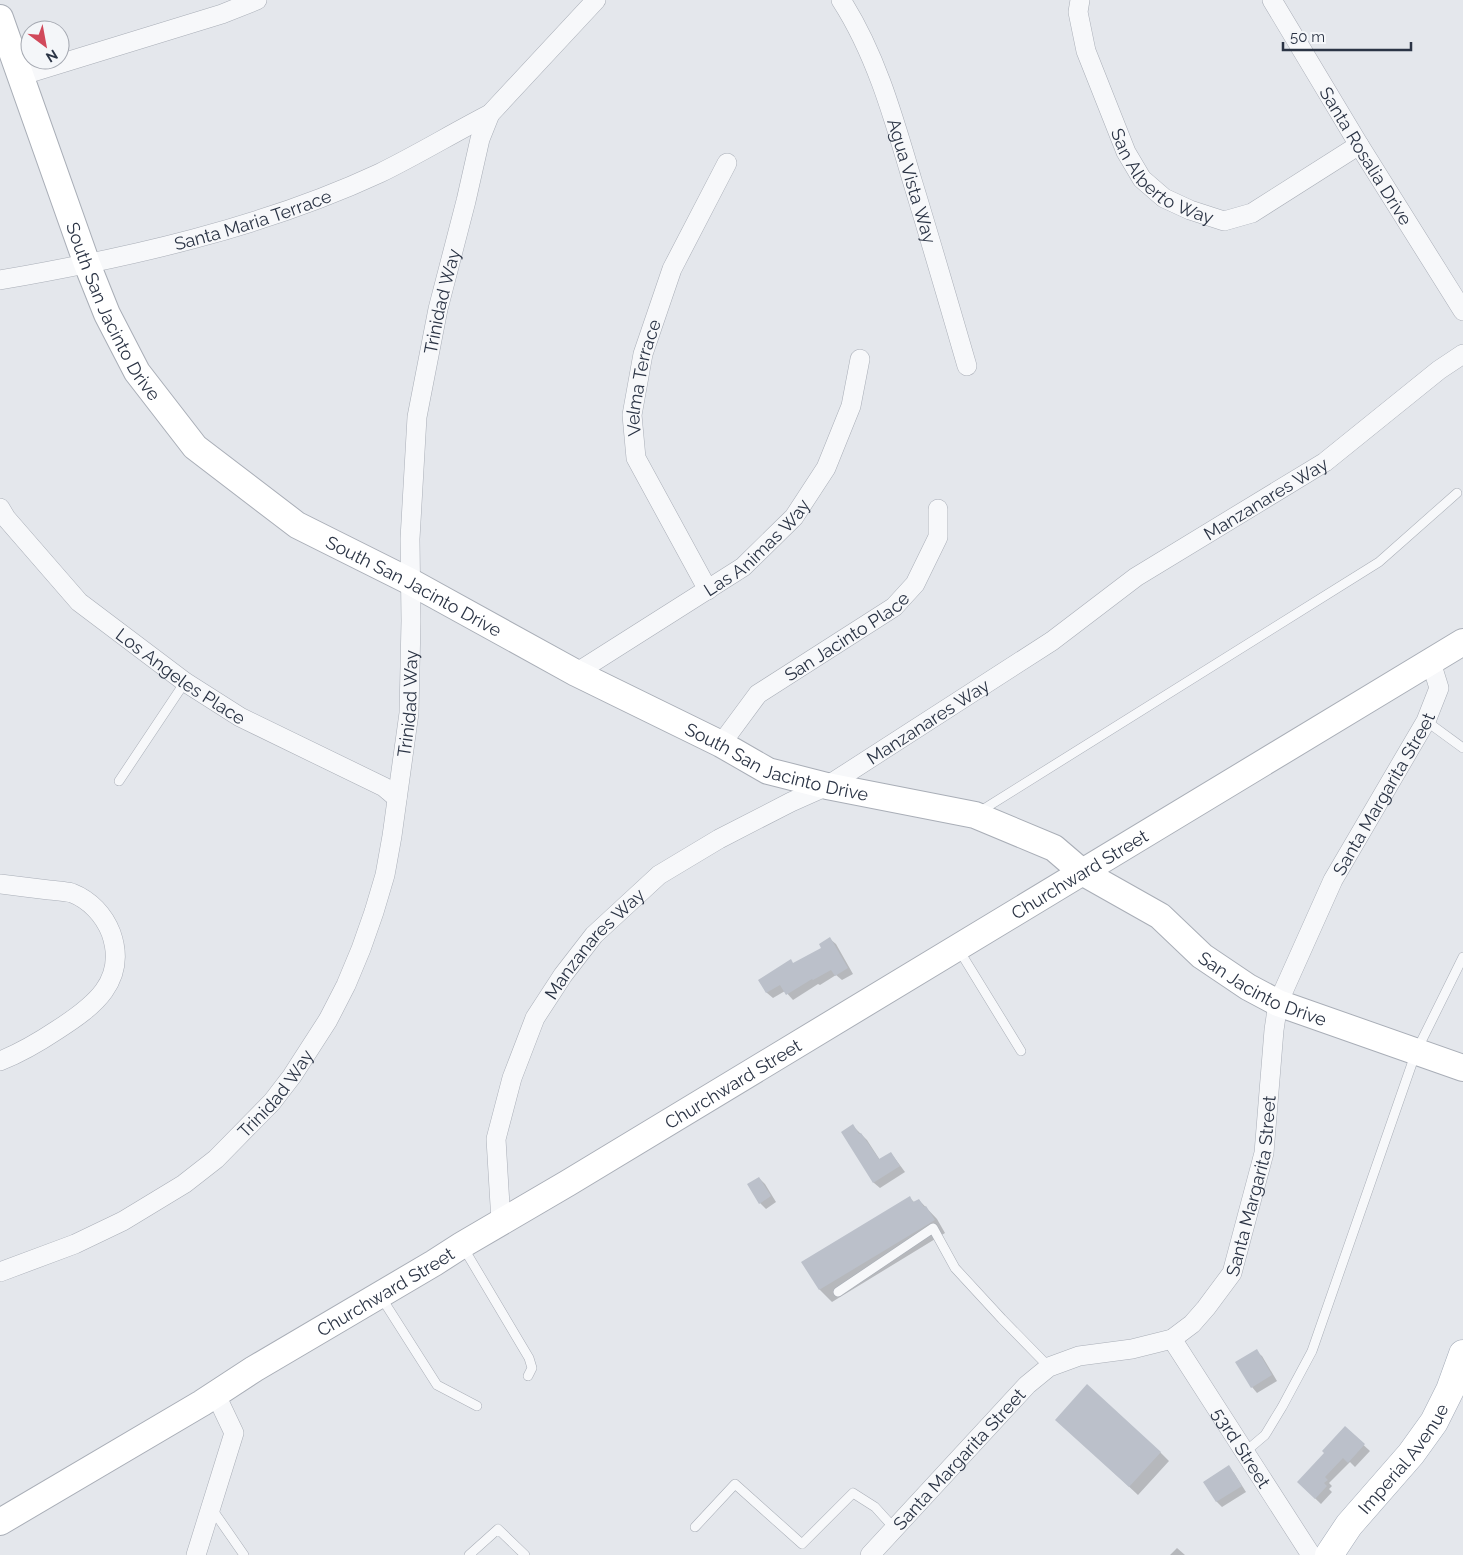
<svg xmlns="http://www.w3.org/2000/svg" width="1463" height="1555" viewBox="0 0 1463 1555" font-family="Raleway,sans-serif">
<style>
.shadow{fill:#0003}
.building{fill:#bbc0ca}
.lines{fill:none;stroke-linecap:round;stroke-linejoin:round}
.lane-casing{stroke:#a9aeb7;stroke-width:10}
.street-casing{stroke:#a9aeb7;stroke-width:20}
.secondary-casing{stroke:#a9aeb7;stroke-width:28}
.primary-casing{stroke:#a3abb8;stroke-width:29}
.lane{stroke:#f7f8fa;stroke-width:9}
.street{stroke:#f7f8fa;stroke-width:19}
.secondary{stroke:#fff;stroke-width:26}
.primary{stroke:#fff;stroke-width:28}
.labels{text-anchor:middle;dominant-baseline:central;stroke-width:4;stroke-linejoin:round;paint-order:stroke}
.street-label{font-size:18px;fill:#2b3445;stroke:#f4f6f9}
</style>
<rect width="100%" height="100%" fill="#e4e7ec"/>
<!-- shadow -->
<path class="shadow" d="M830,939L836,944L853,974L842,980L836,975L820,985L818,984L793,1000L785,991L773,998L767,993L759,980L794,964L823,949Z
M853,1126L867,1140L880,1160L891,1153L905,1172L880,1188L874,1183L843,1132Z
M759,1178L765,1184L776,1202L766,1209L760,1203Z
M910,1198L915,1203L919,1200L937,1219L945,1233L832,1302L820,1290L803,1262Z
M1256,1351L1262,1356L1277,1381L1257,1393L1252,1387Z
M1066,1428L1160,1452L1169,1461L1138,1495Z
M1345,1428L1370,1451L1355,1467L1350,1462L1329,1483L1332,1486L1329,1489L1332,1492L1321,1504L1298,1482L1326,1453Z
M1228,1467L1234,1473L1246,1492L1222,1507L1217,1502L1204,1482Z
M1177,1548L1185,1555H1170Z"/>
<!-- building -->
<path class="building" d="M830,937L848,968L835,976L831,970L813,980L812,979L786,995L780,985L766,993L758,980L791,959L793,963L821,948L819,944Z
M853,1124L859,1134L861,1133L879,1159L891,1152L900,1166L873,1183L841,1132Z
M759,1177L771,1196L759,1204L747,1184Z
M910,1196L913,1202L919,1199L924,1207L926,1206L935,1220L819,1290L801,1262Z
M1257,1349L1272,1375L1251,1388L1235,1362Z
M1087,1384L1161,1452L1129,1487L1055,1420Z
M1345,1426L1365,1444L1348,1463L1343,1458L1325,1477L1328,1480L1324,1483L1327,1486L1315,1499L1297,1482L1324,1453L1322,1451Z
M1229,1465L1242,1486L1216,1502L1203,1482Z"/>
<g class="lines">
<defs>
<path id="lane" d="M1426,721L1463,748
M119,781L185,682
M979,812L1379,562L1457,493
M959,950L1021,1051
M463,1247L529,1358L532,1368L528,1376
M838,1292L933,1228L955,1268L1002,1319L1049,1367
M381,1297L437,1385L477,1406
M1245,1452L1265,1435L1282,1407L1312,1351L1416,1052L1463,957
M212,1509L244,1555
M695,1527L735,1484L802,1544L853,1493L875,1507L895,1529
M469,1555L498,1529L525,1555"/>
<g id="street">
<path id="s1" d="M841,0C876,54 894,119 912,180C931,242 949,304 967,366"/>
<path id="s2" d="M1080,0L1078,12L1086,51L1126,152L1142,179L1164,198L1190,210L1224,221L1252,213L1359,145"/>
<path id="s3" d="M1272,0L1359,145L1463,311"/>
<path d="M20,76L222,14L257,0"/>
<path id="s4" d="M0,280C127,258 262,228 380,173C417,155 453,133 490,114"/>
<path id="s5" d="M0,508L6,518L79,602L185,682L240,717L384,787L397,798"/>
<path id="s6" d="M708,590L636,458L632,415L643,354L672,269L727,163"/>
<path id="s7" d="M576,673L743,567L794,517L826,468L851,406L860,359"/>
<path id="s8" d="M721,744L758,694L894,607L915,584L938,537V509"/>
<path d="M0,884C16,886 33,888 49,890C57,891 65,891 72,893C90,900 104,915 111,933C128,981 93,1007 57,1030C39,1042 20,1053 0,1061"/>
<path id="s9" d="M501,1222L496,1139L512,1078L535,1018L563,975L594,935L659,875L719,839L791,802L827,786L1052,641L1136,577L1325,462L1439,370L1463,354"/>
<path id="s10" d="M0,1272L75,1244L123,1221L184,1184L216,1159L272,1102L292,1076L328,1020L346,985L361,949L374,912L385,875L392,836L409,713L411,621L410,539L417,417L438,309L466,201L480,139L490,114L596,0"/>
<path id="s11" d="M1172,1339L1311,1555"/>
<path d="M196,1555L234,1433L216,1395"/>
<path id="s12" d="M870,1555L1027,1385L1049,1367L1079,1356L1132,1349L1172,1339L1192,1324L1206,1308L1232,1273L1264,1153L1274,1030L1278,1003L1333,880L1426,721L1439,688L1431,662"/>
</g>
<g id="secondary">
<path id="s13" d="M0,18L87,264L107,314L137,372L195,447L297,525L411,582L576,673L721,744L768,771L827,786L975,815L1054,848L1082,872L1160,916L1202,956L1248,987L1278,1003L1463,1068"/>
<path id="s14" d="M0,1522L202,1403L254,1369L434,1263L462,1245L568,1183L1463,642"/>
</g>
<g id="primary">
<path id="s15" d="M1329,1555L1349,1525L1411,1454L1434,1422L1450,1390L1463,1354"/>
</g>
</defs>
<!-- lane casing -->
<use href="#lane" class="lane-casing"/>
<!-- street casing -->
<use href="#street" class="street-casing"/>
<!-- secondary casing -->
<use href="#secondary" class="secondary-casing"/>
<!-- primary casing -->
<use href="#primary" class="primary-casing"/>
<!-- lane -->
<use href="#lane" class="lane"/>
<!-- street -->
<use href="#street" class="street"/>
<!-- secondary -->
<use href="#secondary" class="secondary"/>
<!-- primary -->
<use href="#primary" class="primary"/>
</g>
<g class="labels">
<!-- street labels -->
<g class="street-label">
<text stroke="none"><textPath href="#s3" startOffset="182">Santa Rosalia Drive</textPath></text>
<text stroke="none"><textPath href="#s2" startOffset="205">San Alberto Way</textPath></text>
<text stroke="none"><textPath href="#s1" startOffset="195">Agua Vista Way</textPath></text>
<text stroke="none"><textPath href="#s4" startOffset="260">Santa Maria Terrace</textPath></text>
<text stroke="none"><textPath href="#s10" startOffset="1159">Trinidad Way</textPath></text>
<text stroke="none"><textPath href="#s13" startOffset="315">South San Jacinto Drive</textPath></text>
<text stroke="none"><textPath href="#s6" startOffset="232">Velma Terrace</textPath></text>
<text stroke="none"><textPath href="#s9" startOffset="1116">Manzanares Way</textPath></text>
<text stroke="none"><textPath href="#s7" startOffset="221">Las Animas Way</textPath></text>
<text stroke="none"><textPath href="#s13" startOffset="735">South San Jacinto Drive</textPath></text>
<text stroke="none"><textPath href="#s8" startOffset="168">San Jacinto Place</textPath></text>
<text stroke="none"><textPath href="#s5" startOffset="249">Los Angeles Place</textPath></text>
<text stroke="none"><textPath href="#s10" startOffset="754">Trinidad Way</textPath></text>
<text stroke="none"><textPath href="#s9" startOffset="711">Manzanares Way</textPath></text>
<text stroke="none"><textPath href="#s13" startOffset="1140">South San Jacinto Drive</textPath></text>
<text stroke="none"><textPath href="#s12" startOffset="986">Santa Margarita Street</textPath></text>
<text stroke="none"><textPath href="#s14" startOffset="1259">Churchward Street</textPath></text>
<text stroke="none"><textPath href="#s9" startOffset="306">Manzanares Way</textPath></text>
<text stroke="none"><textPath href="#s13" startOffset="1686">San Jacinto Drive</textPath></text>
<text stroke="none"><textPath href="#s14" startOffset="854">Churchward Street</textPath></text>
<text stroke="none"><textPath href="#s10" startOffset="334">Trinidad Way</textPath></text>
<text stroke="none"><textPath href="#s12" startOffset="566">Santa Margarita Street</textPath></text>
<text stroke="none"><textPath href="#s14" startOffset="449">Churchward Street</textPath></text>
<text stroke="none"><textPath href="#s11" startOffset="129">53rd Street</textPath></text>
<text stroke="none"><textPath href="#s15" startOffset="122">Imperial Avenue</textPath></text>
<text stroke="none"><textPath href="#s12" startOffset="131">Santa Margarita Street</textPath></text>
</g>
</g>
<!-- north arrow -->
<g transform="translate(45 45) rotate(148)"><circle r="24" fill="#f4f6f9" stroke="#a4a8b1"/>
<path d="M0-4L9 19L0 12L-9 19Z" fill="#d1495b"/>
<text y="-8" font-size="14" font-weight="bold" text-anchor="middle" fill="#2b3445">N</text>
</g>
<!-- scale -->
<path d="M1283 42v8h128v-8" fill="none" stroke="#2b3445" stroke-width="2.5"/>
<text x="1290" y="42" font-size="15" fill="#2b3445" stroke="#f4f6f9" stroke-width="4" paint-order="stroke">50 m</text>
</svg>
